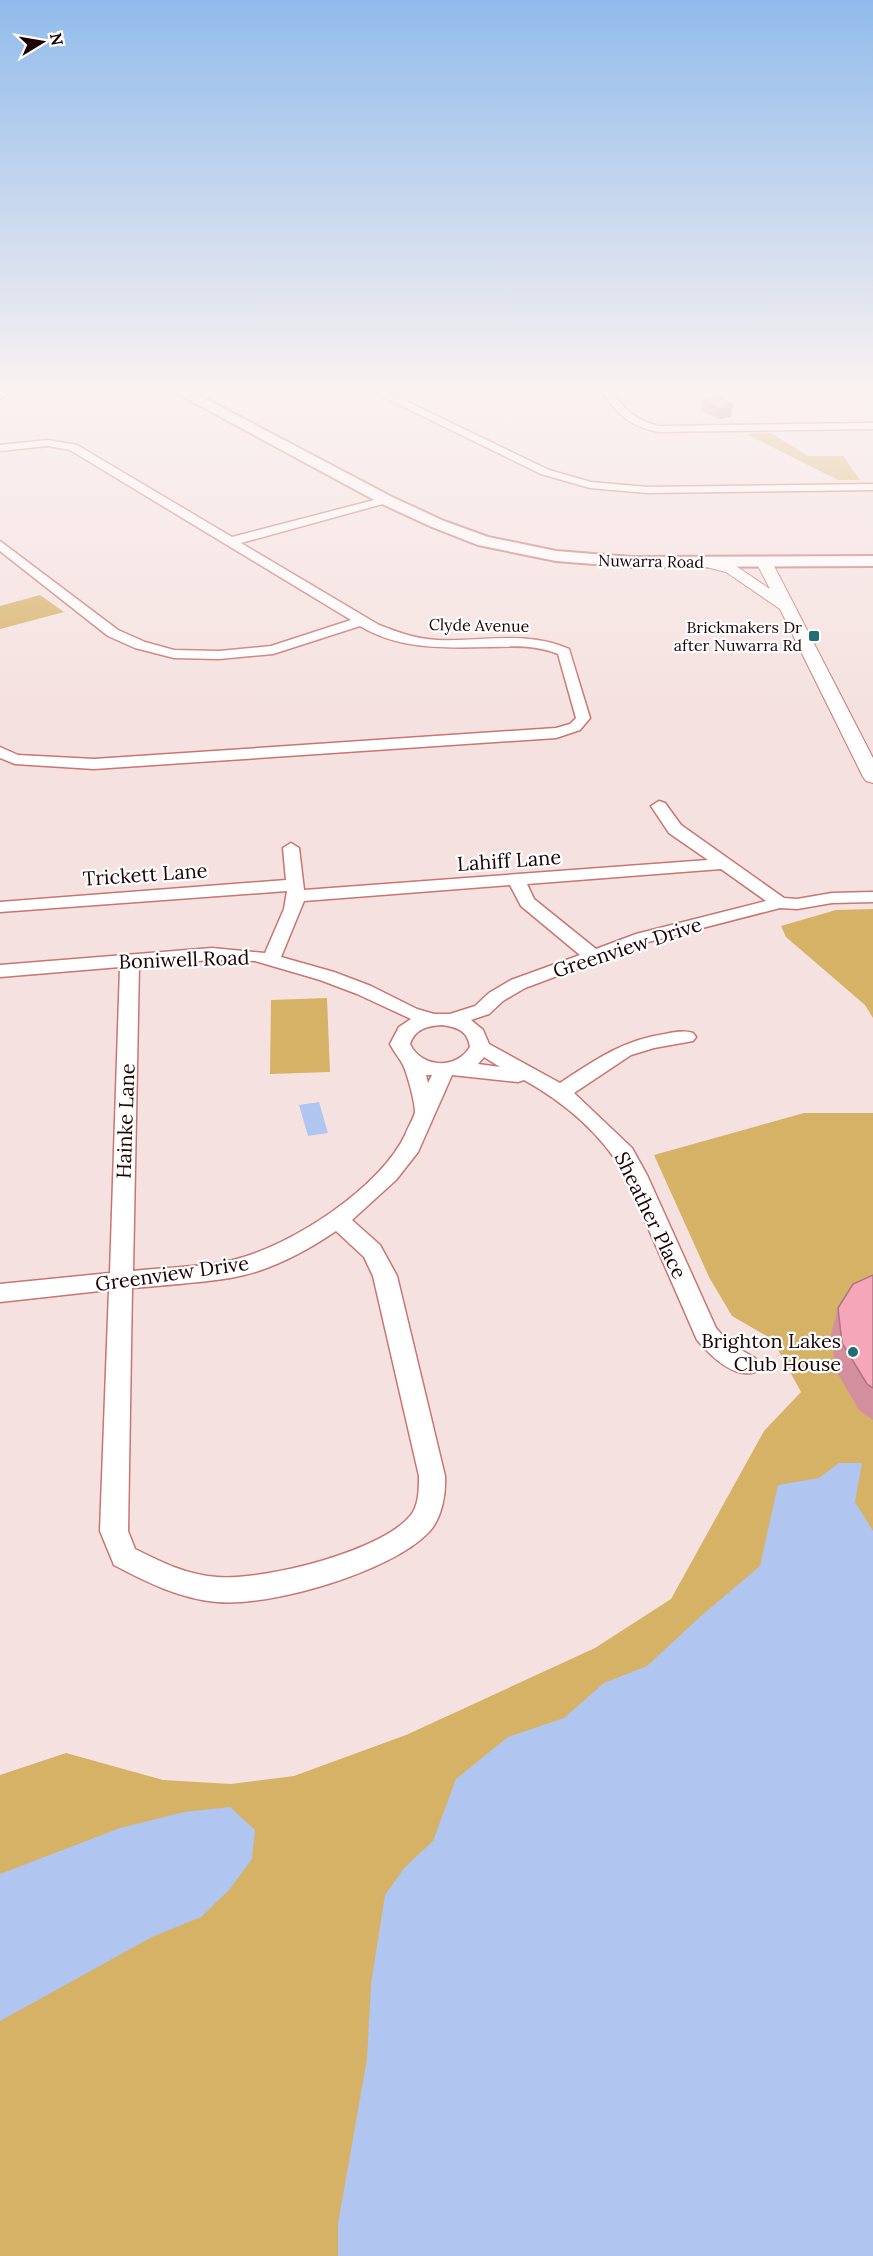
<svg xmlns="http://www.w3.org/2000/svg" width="873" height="2256" viewBox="0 0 873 2256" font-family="Lora,serif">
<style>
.green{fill:#d6b266}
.water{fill:#b0c5f0}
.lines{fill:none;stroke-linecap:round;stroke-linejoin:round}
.minor-casing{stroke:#c97570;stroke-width:3}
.tertiary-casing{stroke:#c97570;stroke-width:2}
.secondary-casing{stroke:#c97570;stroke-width:4}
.motorway-casing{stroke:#c97570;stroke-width:3}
.minor{fill:#fff;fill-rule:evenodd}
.tertiary{fill:#fff;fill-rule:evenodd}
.secondary{fill:#fff;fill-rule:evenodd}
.motorway{fill:#fff;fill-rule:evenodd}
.wall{fill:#d38f9e}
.shaded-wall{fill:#ac7481}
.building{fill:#f5a6b8;stroke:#ac7481;stroke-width:1.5}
.poi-dot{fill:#236e75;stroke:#fff;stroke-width:2}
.labels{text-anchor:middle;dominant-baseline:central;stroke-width:4.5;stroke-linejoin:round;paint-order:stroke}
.far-street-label{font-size:16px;fill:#1e0203;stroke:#fff}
.far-poi-label{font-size:16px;fill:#1e0203;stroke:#fff;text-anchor:end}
.street-label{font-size:20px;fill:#1e0203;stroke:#fff}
.poi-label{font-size:20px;fill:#1e0203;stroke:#fff;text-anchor:end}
</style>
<rect width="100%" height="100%" fill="#f5e2e0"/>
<!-- green -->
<path class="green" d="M771,433L808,456H843L860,480H838L746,434Z
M40,595L64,612L0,629V606Z
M873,909V1018L865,1005L786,937L781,926L836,910Z
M327,998L330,1072L270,1074L271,1000Z
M804,1113H873V2256H0V1775L66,1753L163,1780L231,1784L294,1776L406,1735L595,1648L671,1599L764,1431L801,1392L772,1339L732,1316L709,1277L654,1155Z"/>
<!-- water -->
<path class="water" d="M319,1102L328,1133L308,1136L299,1105Z
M839,1463H862L855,1502L873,1531V2256H338V2224L367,2059L371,1984L385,1895L405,1867L433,1841L456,1779L508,1737L564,1718L604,1683L647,1666L701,1616L760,1566L778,1485L819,1478Z
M230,1807L255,1830L252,1859L229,1890L201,1917L152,1937L0,2021V1874L120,1828L184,1812Z"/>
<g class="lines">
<defs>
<path id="minor" d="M369,390H383L549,470L591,482L647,487L873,484V490L647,493L590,488L541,474Z
M601,390H611C623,409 637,421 659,426L873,423V429L659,432C631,427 616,414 601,390Z
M48,440L77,445L232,537L382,498H390V502L241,543L379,625C397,632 416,639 437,640C483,642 525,630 569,649L590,718L580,730L556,738L94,769L15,764L0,758V747L18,755L94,759L556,728L570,724L576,718L558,654C535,645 514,646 490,647C445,648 400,650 360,626L273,654L219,659L174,658L135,648L108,636L0,551V541L118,630L145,642L174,650L219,651L271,646L351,620L70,450L48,446L0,451V445Z
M659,801L665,803L681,825L784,898L797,899L832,893L873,892V902L832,903L797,909L780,908L648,942L525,988L503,1001L489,1014L471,1020L483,1030L489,1044L560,1083C595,1060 623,1040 665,1034C675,1032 684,1030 693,1033L696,1037L693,1041L654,1048L631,1055L574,1093L632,1148L647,1175L716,1328L729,1343L755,1358L758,1365L755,1372C733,1379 710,1355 697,1340L625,1175C603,1135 564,1102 524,1080L518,1082L452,1075L418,1152L396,1180L352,1220L380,1245L397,1276L445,1476C446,1494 442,1518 429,1532C391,1572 271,1607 217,1602C181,1599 146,1582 114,1565L100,1531L109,1290L0,1302V1284L110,1273L120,967L0,977V965L212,948L265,953L284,909L287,891L0,912V902L286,880L283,848L291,843L299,848L304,890L708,860L669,833L651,806ZM721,869L766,901L636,934L596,949L534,899L527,884ZM510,885L521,906L580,955L511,980L489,993L475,1006L450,1014H434L417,1009L371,986L334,972L281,957L304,901ZM212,960L255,961L320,980L357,994L411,1019L399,1027L390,1044C394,1052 401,1060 404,1067C408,1077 415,1102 415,1112C414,1118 408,1127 406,1133C381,1188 291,1246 233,1260C201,1268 165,1267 133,1271L139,965ZM442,1025C457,1027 468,1031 470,1047C456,1070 421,1068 410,1044C415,1029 427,1026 442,1025ZM484,1057L500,1067L478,1064ZM426,1075H432L428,1083ZM336,1231L364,1257L373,1276L419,1476C419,1487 419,1502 413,1512C388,1551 261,1581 217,1577C187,1575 161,1562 135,1549L128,1531L132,1288C165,1285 198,1283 230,1278C268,1272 305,1252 336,1231Z"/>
<path id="tertiary" d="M764,557L772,562L873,758V783L866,781L863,777L780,609L726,572L702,566L699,563L707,558L736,566L770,589L756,562Z"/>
<path id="secondary" d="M171,390H189L392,497L444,521L488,537L556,551L632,557L873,556V566L632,567L556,561L478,545L432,527L380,503Z"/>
<path id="motorway" d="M0,390H14L0,399Z"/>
</defs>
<!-- minor casing -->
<use href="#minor" class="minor-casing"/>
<!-- tertiary casing -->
<use href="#tertiary" class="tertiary-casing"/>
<!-- secondary casing -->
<use href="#secondary" class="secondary-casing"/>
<!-- motorway casing -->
<use href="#motorway" class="motorway-casing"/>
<!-- minor -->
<use href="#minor" class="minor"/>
<!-- tertiary -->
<use href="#tertiary" class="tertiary"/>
<!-- secondary -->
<use href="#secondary" class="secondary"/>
<!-- motorway -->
<use href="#motorway" class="motorway"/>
</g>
<!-- wall -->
<path class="wall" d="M703,401L732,407L731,417L718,419L702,411Z
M873,1275V1420L859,1410L835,1369L831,1334L838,1308Z"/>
<!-- shaded-wall -->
<path class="shaded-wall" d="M732,404L731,407H732L731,417L718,419L720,409L728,405Z"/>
<!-- building -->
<path class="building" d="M720,398L732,404L728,405L732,407L720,409L703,401Z
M873,1275V1388L867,1384L842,1343L838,1308L853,1284Z"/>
<!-- sky -->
<linearGradient id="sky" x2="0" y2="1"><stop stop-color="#91bbeb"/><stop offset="0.55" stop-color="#faf2f1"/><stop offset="1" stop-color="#faf2f1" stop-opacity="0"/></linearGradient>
<rect width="873" height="706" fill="url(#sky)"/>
<!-- markers -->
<g class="poi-dot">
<rect x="808" y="630" width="12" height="12" rx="3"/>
<circle cx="853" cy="1352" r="6"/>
</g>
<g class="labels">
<!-- far-street labels -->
<g class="far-street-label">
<text transform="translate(651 561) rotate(1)">Nuwarra Road</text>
<text transform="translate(479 625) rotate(1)">Clyde Avenue</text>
</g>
<!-- far-poi labels -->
<g class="far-poi-label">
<text x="802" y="627">Brickmakers Dr<tspan x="802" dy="18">after Nuwarra Rd</tspan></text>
</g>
<!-- street labels -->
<g class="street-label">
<text transform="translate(509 860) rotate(-4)">Lahiff Lane</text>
<text transform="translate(145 874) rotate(-4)">Trickett Lane</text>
<text transform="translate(627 947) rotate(-18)">Greenview Drive</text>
<text transform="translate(184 959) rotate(-2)">Boniwell Road</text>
<text transform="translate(125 1121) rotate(-88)">Hainke Lane</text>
<text transform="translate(651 1215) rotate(64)">Sheather Place</text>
<text transform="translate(172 1273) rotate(-8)">Greenview Drive</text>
</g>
<!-- poi labels -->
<g class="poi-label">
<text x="841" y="1340">Brighton Lakes<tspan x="841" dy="23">Club House</tspan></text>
</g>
</g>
<!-- north arrow -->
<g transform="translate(42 42) rotate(79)" stroke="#ffffff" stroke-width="4.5" paint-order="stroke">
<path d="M0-4.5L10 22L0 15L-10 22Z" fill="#1e0203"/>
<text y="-9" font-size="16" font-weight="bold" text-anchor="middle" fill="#1e0203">N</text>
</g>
</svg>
